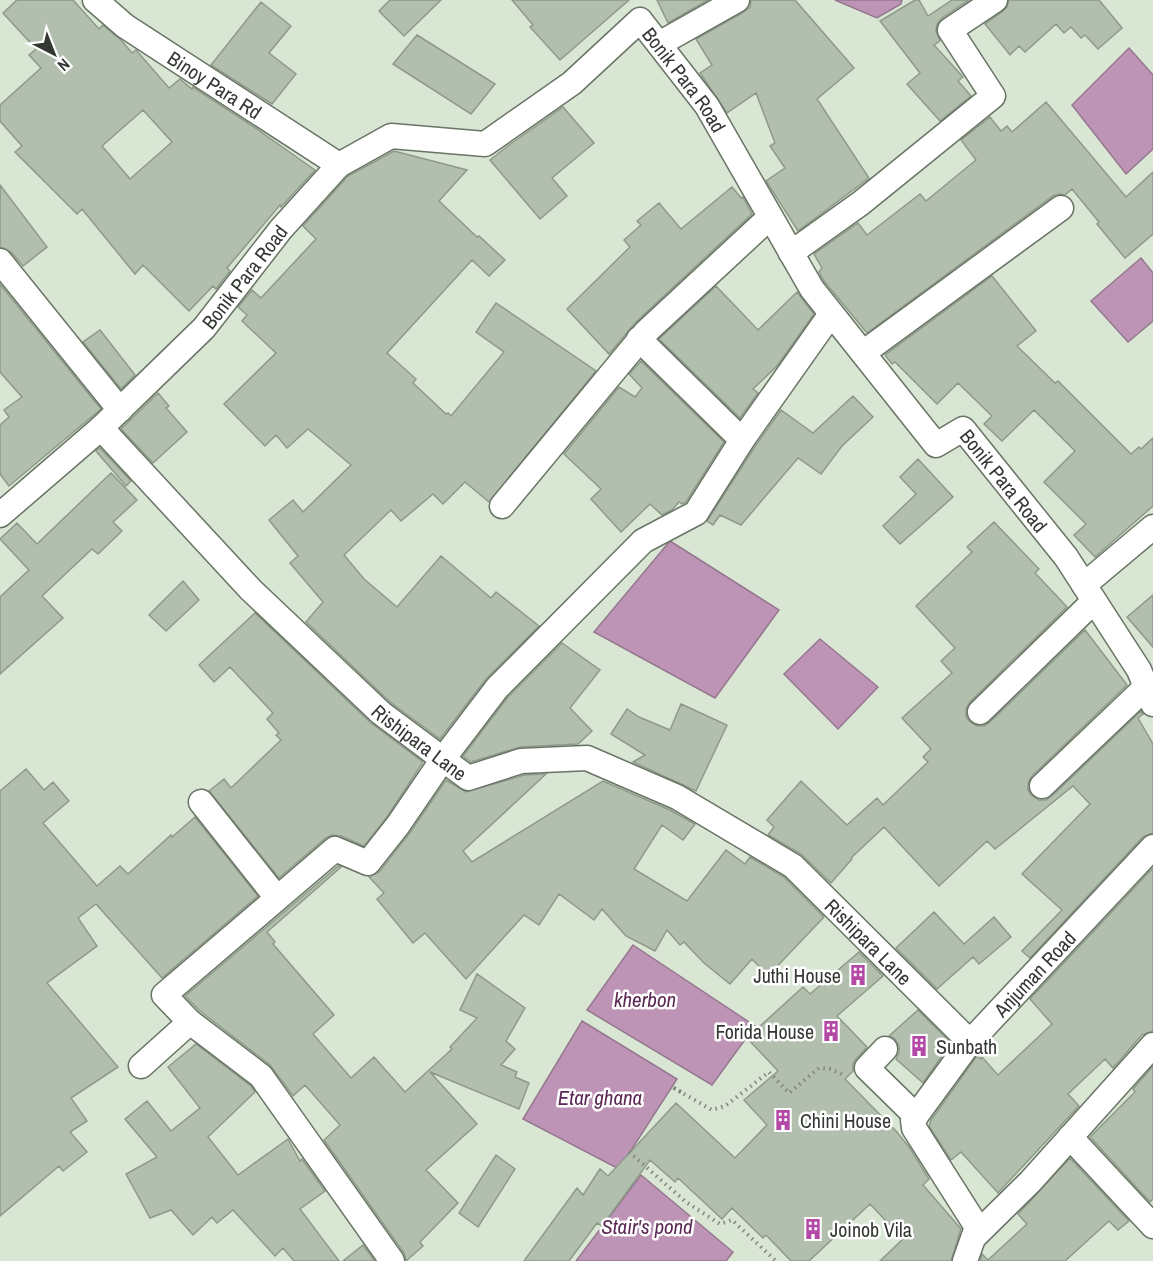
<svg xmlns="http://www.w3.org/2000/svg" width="1153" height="1261" viewBox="0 0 1153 1261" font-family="'Archivo Narrow',sans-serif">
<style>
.water{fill:#be94b6;stroke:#94788e;stroke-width:1.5}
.building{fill:#b3bfae;stroke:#8e9a89;stroke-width:1.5;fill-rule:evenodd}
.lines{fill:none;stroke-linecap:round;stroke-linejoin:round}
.street-casing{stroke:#687464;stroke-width:27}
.path{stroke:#80887d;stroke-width:4;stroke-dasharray:1.5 4.5;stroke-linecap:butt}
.street{stroke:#fff;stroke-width:24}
.labels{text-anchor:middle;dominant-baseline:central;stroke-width:5;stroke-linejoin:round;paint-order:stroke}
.street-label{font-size:20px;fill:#333832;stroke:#fff}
.poi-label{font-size:20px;fill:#333832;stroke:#fff;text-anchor:start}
.water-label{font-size:21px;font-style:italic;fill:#5b2854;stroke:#fff}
</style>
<rect width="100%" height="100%" fill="#d9e6d4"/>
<!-- water -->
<path class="water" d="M835,0H902L901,4L877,18Z
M1129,48L1153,75V149L1126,174L1072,105Z
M1141,258L1153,273V321L1128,342L1091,301Z
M670,541L779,610L715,698L594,632Z
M820,639L878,687L838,729L784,674Z
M633,945L755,1026L712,1085L587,1010Z
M582,1021L677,1079L619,1169L523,1119Z
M641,1175L733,1252L726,1261H576Z"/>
<!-- building -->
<path class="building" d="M17,0H73L99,29L103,25L121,40L132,53L136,50L169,88L180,79L192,89L193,87L254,127L315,170L281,207L280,205L227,268L230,271L216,289L213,286L189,311L143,265L135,274L82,209L77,214L15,152L22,146L0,121V105L41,68L29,55L36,49L3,13ZM143,110L172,142L130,179L102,146Z
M390,0H441L404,36L379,11Z
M512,0H629L560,60L530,27L533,25Z
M657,0H708L668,23Z
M751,0H795L854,68L817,99L869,178L798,231L766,181L785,168L770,146L775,143L756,93L727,113L700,73L712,65L696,39L744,12L750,7Z
M915,0H919L928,16L952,0H969L942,18L937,24L936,31L940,41L934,45L963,77L958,81L971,96L940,121L907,84L920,73L880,21Z
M1009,0H1099L1122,28L1098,49L1085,35L1081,38L1071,27L1064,33L1056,24L1025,52L1019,46L1010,55L985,24L1003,11L1007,7Z
M261,2L291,26L269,53L296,74L272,104L211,65Z
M417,35L495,84L471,114L393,64Z
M1046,102L1126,197L1153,172V234L1125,258L1097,224L1099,222L1072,189L1065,195L1059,194L1053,196L867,333L824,281L819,272L822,268L814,254L858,223L867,235L920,194L926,201L976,160L961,140L990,117L1001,131L1007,126L1012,132Z
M563,107L594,143L552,178L567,196L540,219L490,160L509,145Z
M394,151L467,170L439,201L477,237L479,236L505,260L489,276L472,260L387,353L416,379L413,383L446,414L448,413L451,416L504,352L476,332L496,303L596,371L489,502L465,482L443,504L433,494L401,521L391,510L344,555L364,579L397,607L441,556L491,598L496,592L539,626L486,679L440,739L390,702L306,622L323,602L290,563L298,556L269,520L293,500L303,512L351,465L308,429L287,448L276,435L265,446L224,404L276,353L242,321L247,315L238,307L252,290L261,298L316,239L303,226L348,176Z
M0,185L47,247L23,266L11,252L0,247Z
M732,187L741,198L743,197L752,214L636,322L609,354L567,309L630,247L624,240L641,225L637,221L659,203L681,229Z
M992,276L1036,331L1017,346L1055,383L1058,381L1131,454L1139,447L1141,449L1153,438V506L1095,557L1074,535L1086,524L1044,482L1075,451L1034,410L1002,441L984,424L992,416L958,383L937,404L895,362L892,364L885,355Z
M0,284L101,409L9,486L0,474V425L9,417L4,410L22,397L0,372Z
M716,286L758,330L797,292L814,314L777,366L753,389L758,393L740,418L659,339Z
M100,330L135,375L121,389L83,342Z
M641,361L724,442L686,502L682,504L679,502L672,510L662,515L650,504L621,532L591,499L601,489L564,454L619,387L635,397L642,388L629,374Z
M158,393L169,406L166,408L187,432L153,463L121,429Z
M853,396L873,417L842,446L821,474L798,458L741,525L720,515L713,525L707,521L754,448L781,410L813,433Z
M100,448L131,481L126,486L96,451Z
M918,459L953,497L900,544L883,526L916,494L900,477Z
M111,473L137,500L113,522L122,531L98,554L92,549L42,596L63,618L0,674V597L29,570L0,539L17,523L37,544Z
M994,522L1039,569L1035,573L1067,607L970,702L966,709V716L969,721L977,726H984L990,722L1085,630L1127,685L1032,776L1028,783V790L1031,795L1039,800H1046L1052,796L1141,711L1143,714L1138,718L1153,744V833L1143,837L1030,958L1022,951L1062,910L1022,874L1090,804L1073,786L995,849L987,841L939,886L884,827L851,858L852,859L831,883L801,854L768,835L774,827L767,820L801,781L847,825L877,798L883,805L928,762L923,757L931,749L902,718L952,673L941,661L955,648L916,606L972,552L967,547Z
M183,581L199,600L166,631L149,615Z
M1153,595V647L1127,617Z
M255,613L371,723L423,762L387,817L364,846L341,836L332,835L326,838L279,878L209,791L224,779L231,788L281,740L276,735L279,733L267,719L273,713L230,667L214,682L199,665Z
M562,643L600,670L570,708L592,731L578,744L520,747L471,762L463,756L508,697Z
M681,704L727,725L696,791L633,762L645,755L611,734L627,709L639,717L670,730Z
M26,769L44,790L53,782L69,801L43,823L97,886L120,866L128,874L171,835L172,837L195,817L258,896L162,978L96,904L78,918L97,946L47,983L118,1067L71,1098L87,1121L70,1132L87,1152L63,1171L59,1166L0,1216V791Z
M546,774L463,851L472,862L603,781L670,810L695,824L683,840L662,825L634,869L687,901L726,850L745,864L750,857L784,877L824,917L768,976L752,959L730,984L704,963L684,942L680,945L667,930L655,951L626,936L602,909L594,920L559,894L539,925L524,915L466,979L425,933L413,943L377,899L384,893L369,877L379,872L409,834L446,780L466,792L524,775Z
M338,866L341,867L267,932L275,942L273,944L334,1015L313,1034L351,1078L374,1057L405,1092L452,1049L450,1047L477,1018L460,1010L477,974L525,1008L506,1041L515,1049L501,1065L517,1072L515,1077L529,1083L519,1109L430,1072L477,1124L426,1170L458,1203L420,1242L423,1246L406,1261L404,1253L324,1140L340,1125L305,1085L293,1096L270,1065L200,1011L185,996Z
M1153,868V1031L1142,1035L1113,1068L1105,1059L1068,1094L1079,1106L998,1193L961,1152L951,1160L929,1126L931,1120L977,1056L981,1059L982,1057L998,1075L1052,1024L1030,999Z
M934,912L964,944L994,917L1011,937L979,964L973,957L937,989L896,948Z
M859,952L883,976L837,1016L867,1047L856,1059L853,1064V1071L845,1079L896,1131L909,1147L929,1179L923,1185L961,1229L951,1261H880L903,1239L870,1204L809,1261H791L766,1235L763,1238L732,1208L722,1219L678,1178L675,1182L650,1160L602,1226L597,1223L569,1261H524L577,1188L583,1195L600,1169L608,1176L676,1103L735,1158L767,1125L744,1100L778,1071L747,1038L803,987L810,994Z
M918,1010L951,1043L923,1083L896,1059L899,1053V1046L895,1039L889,1036Z
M196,1044L251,1086L255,1092L208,1137L238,1175L288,1139L300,1161L302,1159L325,1191L300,1209L339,1261H294L283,1248L275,1256L233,1210L217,1223L212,1217L193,1235L171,1210L150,1218L126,1174L157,1157L125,1119L147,1101L171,1131L200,1108L168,1067Z
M1153,1066V1199L1150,1202L1090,1137L1135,1092L1133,1089Z
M496,1155L515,1169L478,1227L459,1213Z
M1070,1158L1129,1221L1118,1230L1109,1221L1065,1261H980L982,1254L988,1260L1027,1224L1018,1214Z
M363,1245L375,1261H343Z"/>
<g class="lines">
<defs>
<g id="street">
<path id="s1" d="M95,0L125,26L339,165"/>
<path d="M659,44L737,0"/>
<path d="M791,253L861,203L993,96L950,30L995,0"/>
<path d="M0,261L120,410"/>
<path d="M863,353L1061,208"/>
<path id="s2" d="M101,428L251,590L381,713L468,778L521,761L587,758L677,797L793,866L970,1042"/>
<path d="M742,440L831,314"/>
<path d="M502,506L646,332L770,217"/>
<path id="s3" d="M0,515L101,428L204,328L281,229L339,165L391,136L485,144L572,83L640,20L707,106L812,289L936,445L963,429L1066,557L1139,670L1153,704"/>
<path d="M1084,585L1153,527"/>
<path d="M980,712L1094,601"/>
<path d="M1042,786L1146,687"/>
<path d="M201,802L277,898"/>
<path d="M190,1022L164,995L335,849L368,863L398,825L443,759L497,688L643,541L696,513L742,440L639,339"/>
<path d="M885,1049L867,1068L916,1116"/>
<path d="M141,1066L190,1022L261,1076L392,1261"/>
<path d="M1070,1137L1153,1226"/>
<path d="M974,1237L1030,1182L1153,1045"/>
<path id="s4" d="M965,1261L977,1227L914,1128L913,1120L970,1042L1153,847"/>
</g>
</defs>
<!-- street casing -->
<use href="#street" class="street-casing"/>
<!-- path -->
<path class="path" d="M681,1092L672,1087L712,1110L725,1106L769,1072L789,1093L819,1068L830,1069L842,1074
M629,1152L686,1202L720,1224L732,1220L776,1261"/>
<!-- street -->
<use href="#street" class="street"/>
</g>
<!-- icons -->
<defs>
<symbol id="building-bare" viewBox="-9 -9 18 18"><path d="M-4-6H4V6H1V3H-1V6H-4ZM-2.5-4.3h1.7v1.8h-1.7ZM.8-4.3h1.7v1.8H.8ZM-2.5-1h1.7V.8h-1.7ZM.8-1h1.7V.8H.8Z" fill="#b448a7" stroke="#fff" stroke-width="2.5" paint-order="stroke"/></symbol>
</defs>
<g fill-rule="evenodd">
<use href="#building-bare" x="843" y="960" width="30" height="30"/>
<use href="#building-bare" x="816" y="1016" width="30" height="30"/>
<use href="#building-bare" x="904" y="1031" width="30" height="30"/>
<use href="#building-bare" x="768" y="1105" width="30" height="30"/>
<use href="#building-bare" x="798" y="1214" width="30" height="30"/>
</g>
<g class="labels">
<!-- street labels -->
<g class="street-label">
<text stroke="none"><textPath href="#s3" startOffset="916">Bonik Para Road</textPath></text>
<text stroke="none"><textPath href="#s1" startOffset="147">Binoy Para Rd</textPath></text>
<text stroke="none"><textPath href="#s3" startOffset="342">Bonik Para Road</textPath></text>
<text stroke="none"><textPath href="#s3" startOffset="1458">Bonik Para Road</textPath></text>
<text stroke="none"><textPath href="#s2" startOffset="448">Rishipara Lane</textPath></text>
<text stroke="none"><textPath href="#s2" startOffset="970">Rishipara Lane</textPath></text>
<text stroke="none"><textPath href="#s4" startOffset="352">Anjuman Road</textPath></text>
</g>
<!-- poi labels -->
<g class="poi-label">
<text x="841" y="975" text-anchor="end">Juthi House</text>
<text x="814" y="1031" text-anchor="end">Forida House</text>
<text x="936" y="1046">Sunbath</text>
<text x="800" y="1120">Chini House</text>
<text x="830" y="1229">Joinob Vila</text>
</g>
<!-- water labels -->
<g class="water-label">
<text x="645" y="999">kherbon</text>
<text x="600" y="1097">Etar ghana</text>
<text x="647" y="1226">Stair's pond</text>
</g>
</g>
<!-- north arrow -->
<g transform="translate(54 54) rotate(138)" stroke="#ffffff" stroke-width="4.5" paint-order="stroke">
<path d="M0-4.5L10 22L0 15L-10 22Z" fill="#333832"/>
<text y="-9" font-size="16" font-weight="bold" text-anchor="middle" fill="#333832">N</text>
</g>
</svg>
